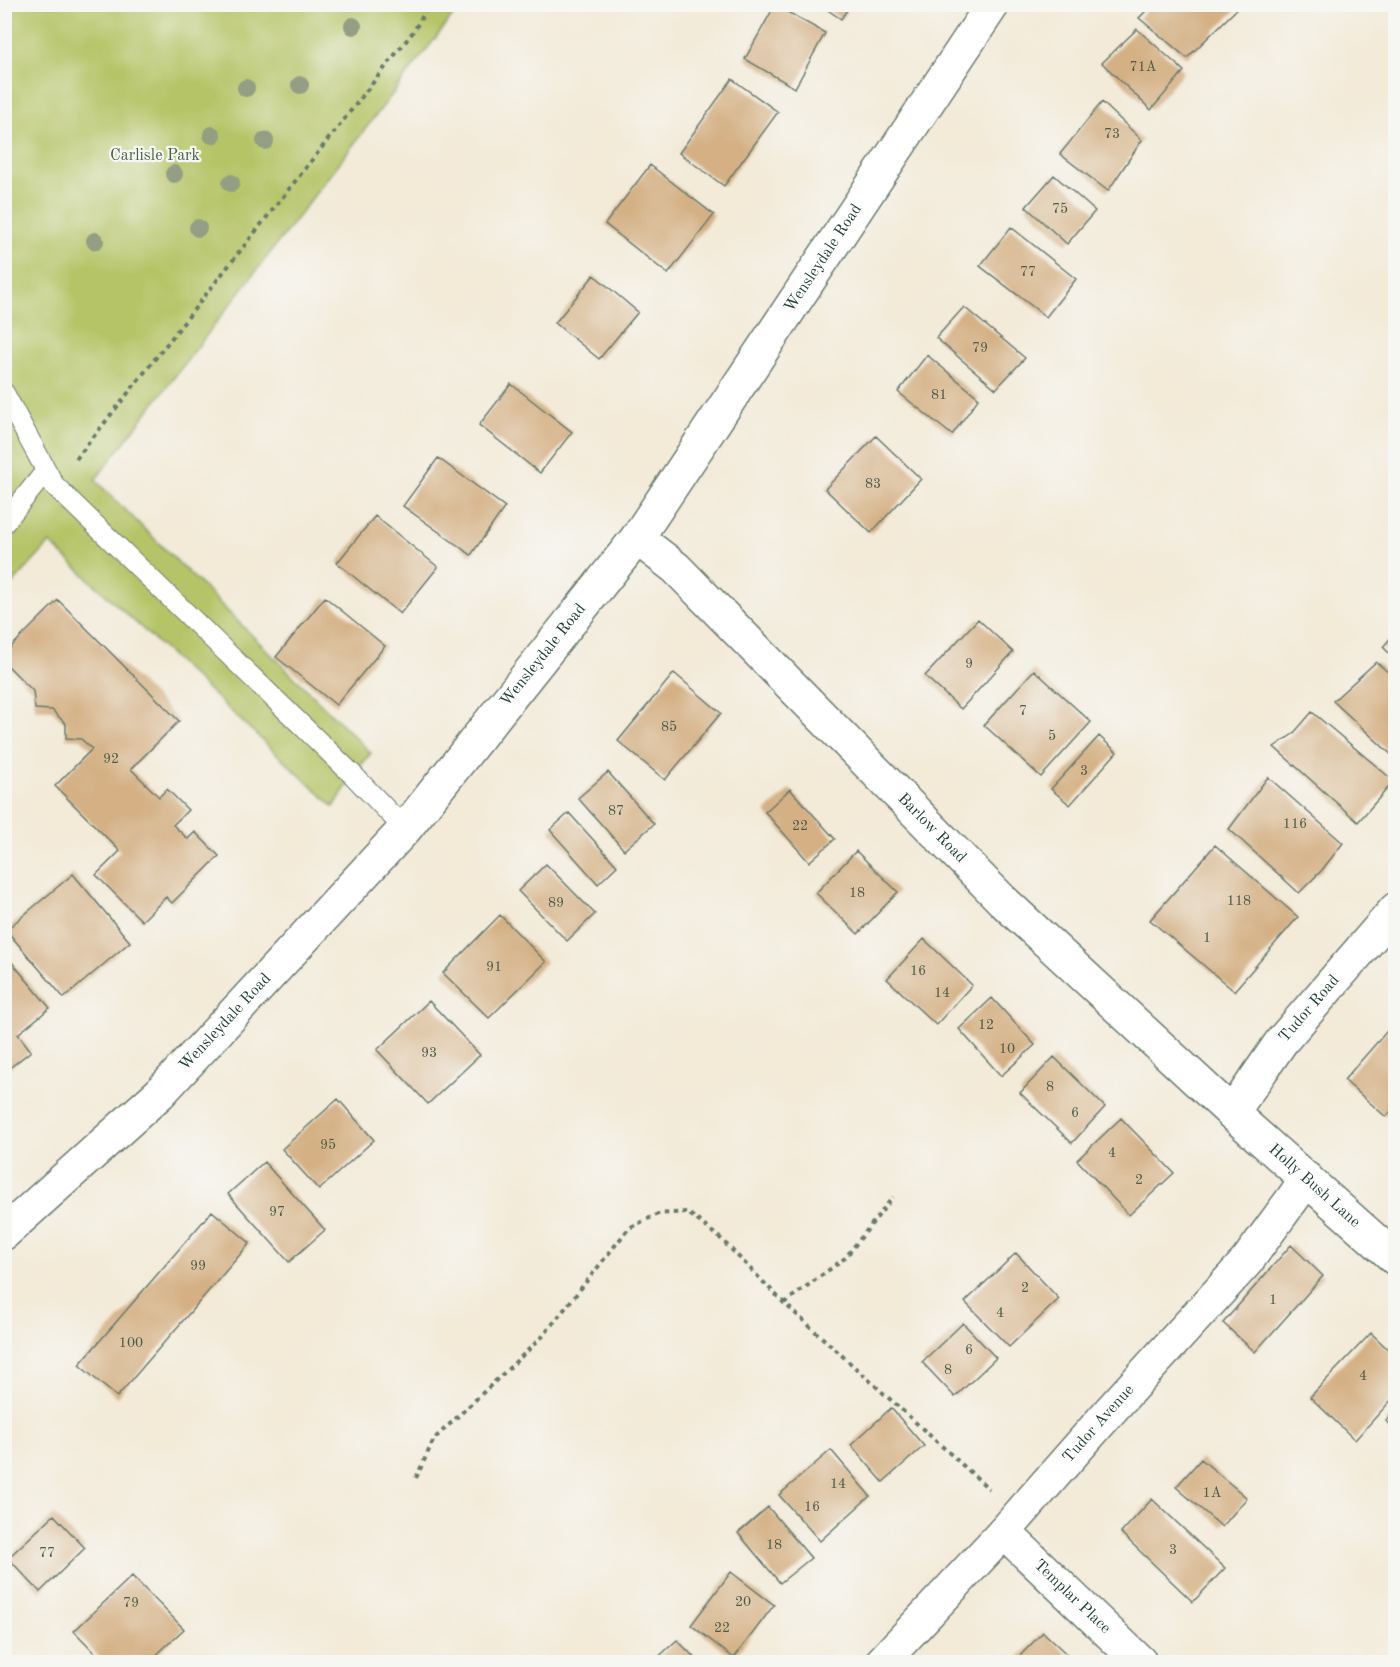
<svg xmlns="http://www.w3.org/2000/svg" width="1400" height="1667" viewBox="0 0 1400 1667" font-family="'Old Standard TT',serif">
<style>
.green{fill:#b6c467;stroke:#6a804e;stroke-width:1.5}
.building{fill:#d4b084}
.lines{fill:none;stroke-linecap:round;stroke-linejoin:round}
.service-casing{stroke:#697a6d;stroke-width:22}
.minor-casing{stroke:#697a6d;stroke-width:36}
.tertiary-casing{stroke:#697a6d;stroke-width:36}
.path{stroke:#697a6d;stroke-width:4;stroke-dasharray:4.5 4.5;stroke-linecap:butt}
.service{stroke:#fff;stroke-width:20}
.minor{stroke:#fff;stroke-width:33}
.tertiary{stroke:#fff;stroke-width:33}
.tree{fill:#939e85}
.labels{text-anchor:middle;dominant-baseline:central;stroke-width:4.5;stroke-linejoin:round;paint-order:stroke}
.number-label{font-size:14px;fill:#4c5a48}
.park-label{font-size:16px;fill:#455f41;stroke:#f6f6f2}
.street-label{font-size:16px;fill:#1f3d34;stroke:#f6f6f2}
</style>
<rect width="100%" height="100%" fill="#f6f6f2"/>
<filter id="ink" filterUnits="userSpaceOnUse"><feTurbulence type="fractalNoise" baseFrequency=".0167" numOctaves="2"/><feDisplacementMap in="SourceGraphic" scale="12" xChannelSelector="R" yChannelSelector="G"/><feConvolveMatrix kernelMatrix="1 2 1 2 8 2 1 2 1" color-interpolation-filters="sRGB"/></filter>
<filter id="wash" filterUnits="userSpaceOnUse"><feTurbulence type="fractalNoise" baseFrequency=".008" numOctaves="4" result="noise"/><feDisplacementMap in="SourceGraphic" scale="24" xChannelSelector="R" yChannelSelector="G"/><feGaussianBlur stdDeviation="1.35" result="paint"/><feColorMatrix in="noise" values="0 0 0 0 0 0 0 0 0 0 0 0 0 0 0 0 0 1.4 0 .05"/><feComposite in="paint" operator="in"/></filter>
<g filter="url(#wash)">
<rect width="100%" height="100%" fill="#f3ead8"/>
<!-- green -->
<path class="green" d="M5,5H461L95,480L371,753L353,775L334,807L50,543L5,592Z"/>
<g id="blocks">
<!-- building -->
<path class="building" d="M819,4H851L841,19Z
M1153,4H1242L1187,58L1139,18Z
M775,5L825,33L795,88L745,59Z
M1137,29L1184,71L1151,110L1102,63Z
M732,79L778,112L724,186L679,153Z
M1102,102L1142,140L1108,191L1060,154Z
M650,165L714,215L668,274L605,224Z
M1054,175L1095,211L1067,244L1026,207Z
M1011,227L1076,279L1046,317L980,266Z
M594,275L638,312L599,359L555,323Z
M964,307L1025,358L996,389L936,338Z
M927,355L979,398L952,435L898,392Z
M511,384L572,432L540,473L479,425Z
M876,436L921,479L871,533L825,489Z
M438,458L505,507L471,555L403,506Z
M375,516L438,567L400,614L337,563Z
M325,597L385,646L336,705L276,657Z
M58,600L179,721L131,769L159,797L167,789L188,810L173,825L188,839L195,832L219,856L172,903L166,897L142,921L96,875L120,851L55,786L92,749L81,739L66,738V724L52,710L35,709L33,691L4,662V654Z
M978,619L1013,652L961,709L925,676Z
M1395,633V659L1383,647Z
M1376,662L1395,678V758L1333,701Z
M1034,670L1091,722L1041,777L984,725Z
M674,673L721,713L665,780L618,741Z
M1312,712L1394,781L1358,822L1274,747L1293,734Z
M1099,736L1117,752L1070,805L1051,789Z
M608,772L654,824L624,850L578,798Z
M1268,777L1343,843L1322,870L1299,893L1229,829Z
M790,789L835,839L809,862L765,812Z
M569,813L617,866L598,884L550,830Z
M1215,845L1298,917L1234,991L1150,920Z
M856,851L898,892L858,934L816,893Z
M546,864L595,914L567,941L518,891Z
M73,874L130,942L64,998L6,930Z
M500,915L546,962L489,1018L443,973Z
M924,939L972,985L936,1025L887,979Z
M4,953L50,1008L18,1034L31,1051L7,1070L4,1066Z
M992,998L1035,1045L1001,1076L959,1029Z
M429,1001L480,1055L428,1104L377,1050Z
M1394,1023L1395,1025V1107L1386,1117L1344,1080Z
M1054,1057L1105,1107L1072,1143L1020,1093Z
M338,1099L374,1140L319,1190L282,1149Z
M1121,1118L1174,1173L1129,1215L1077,1160Z
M264,1162L325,1230L289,1262L228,1194Z
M212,1211L250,1243L117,1397L79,1365Z
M1291,1245L1323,1276L1255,1352L1223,1323Z
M1016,1253L1059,1299L1009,1347L965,1302Z
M963,1323L996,1358L955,1397L922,1362Z
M1371,1333L1395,1356V1396L1355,1440L1310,1397Z
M891,1408L924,1446L883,1482L851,1445Z
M1395,1410V1430L1386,1421Z
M831,1450L870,1496L820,1541L779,1495Z
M1201,1459L1247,1498L1222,1527L1176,1487Z
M1152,1499L1225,1568L1193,1602L1121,1533Z
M768,1507L811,1558L780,1583L738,1533Z
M54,1515L85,1548L40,1592L8,1558Z
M731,1572L774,1605L734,1658L691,1625Z
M132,1576L184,1629L149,1662H104L74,1631Z
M1043,1632L1075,1662H1014Z
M677,1640L699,1662H653Z"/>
</g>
</g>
<g filter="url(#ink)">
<use href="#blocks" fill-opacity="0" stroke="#697a6d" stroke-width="1.5"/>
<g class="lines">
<defs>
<path id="service" d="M4,393L54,485L353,775L405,829
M4,523L46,471"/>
<g id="minor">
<path id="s1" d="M637,538L676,568L1003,901L1232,1113L1396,1259"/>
<path id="s2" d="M1232,1113L1281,1042L1396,909"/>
<path id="s3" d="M1004,1532L1140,1662"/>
<path id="s4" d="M882,1662L1004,1532L1110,1411L1247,1261L1307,1179"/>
</g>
<g id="tertiary">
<path id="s5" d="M4,1233L160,1093L405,829L637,538L993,4"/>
</g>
</defs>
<!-- service casing -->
<use href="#service" class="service-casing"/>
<!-- minor casing -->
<use href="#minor" class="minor-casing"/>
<!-- tertiary casing -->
<use href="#tertiary" class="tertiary-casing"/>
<!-- path -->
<path class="path" d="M76,459L413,32L430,4
M784,1303L845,1258L893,1197
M416,1478L434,1439L543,1336L629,1228L658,1214L687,1212L720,1238L784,1303L989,1489"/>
<!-- service -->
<use href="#service" class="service"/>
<!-- minor -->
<use href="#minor" class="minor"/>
<!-- tertiary -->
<use href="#tertiary" class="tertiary"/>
</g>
<!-- trees -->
<g class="tree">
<circle cx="353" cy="26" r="9"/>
<circle cx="300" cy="85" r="9"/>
<circle cx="246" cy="88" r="9"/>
<circle cx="212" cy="135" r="9"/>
<circle cx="265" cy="141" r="9"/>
<circle cx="174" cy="174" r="9"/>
<circle cx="231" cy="183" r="9"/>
<circle cx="198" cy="228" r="9"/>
<circle cx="95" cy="241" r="9"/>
</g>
</g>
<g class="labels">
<!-- number labels -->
<g class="number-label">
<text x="1143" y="67">71A</text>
<text x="1112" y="134">73</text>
<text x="1060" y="209">75</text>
<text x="1028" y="272">77</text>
<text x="980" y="348">79</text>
<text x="939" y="395">81</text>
<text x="873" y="484">83</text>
<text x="969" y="664">9</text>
<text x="1023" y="711">7</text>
<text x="669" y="727">85</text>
<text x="1052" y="736">5</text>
<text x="111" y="759">92</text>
<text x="1084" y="771">3</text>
<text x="616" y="811">87</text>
<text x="1295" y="824">116</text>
<text x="800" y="826">22</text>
<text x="857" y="893">18</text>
<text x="1239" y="901">118</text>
<text x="556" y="903">89</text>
<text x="1207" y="938">1</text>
<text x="494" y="967">91</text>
<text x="918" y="971">16</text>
<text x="942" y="993">14</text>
<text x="986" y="1025">12</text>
<text x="1007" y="1049">10</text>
<text x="429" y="1053">93</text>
<text x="1050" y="1087">8</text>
<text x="1075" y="1113">6</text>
<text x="328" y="1145">95</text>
<text x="1112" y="1153">4</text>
<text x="1139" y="1180">2</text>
<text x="277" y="1212">97</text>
<text x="198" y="1266">99</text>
<text x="1025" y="1288">2</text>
<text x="1273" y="1300">1</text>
<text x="1000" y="1313">4</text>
<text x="131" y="1343">100</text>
<text x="969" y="1350">6</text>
<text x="948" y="1370">8</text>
<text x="1363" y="1376">4</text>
<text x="838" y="1484">14</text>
<text x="1212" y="1493">1A</text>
<text x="812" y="1507">16</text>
<text x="774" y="1545">18</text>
<text x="1173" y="1550">3</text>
<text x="47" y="1553">77</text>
<text x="743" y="1602">20</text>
<text x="131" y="1603">79</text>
<text x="722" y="1628">22</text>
</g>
<!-- park labels -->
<g class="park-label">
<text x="155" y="156">Carlisle Park</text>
</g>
<!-- street labels -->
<g class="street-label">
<text stroke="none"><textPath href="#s5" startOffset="1278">Wensleydale Road</textPath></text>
<text stroke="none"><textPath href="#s5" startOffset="792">Wensleydale Road</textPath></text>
<text stroke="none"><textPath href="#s1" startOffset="414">Barlow Road</textPath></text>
<text stroke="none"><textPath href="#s2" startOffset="130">Tudor Road</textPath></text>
<text stroke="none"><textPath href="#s5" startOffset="306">Wensleydale Road</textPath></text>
<text stroke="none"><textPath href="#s1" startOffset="938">Holly Bush Lane</textPath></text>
<text stroke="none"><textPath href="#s4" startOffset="322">Tudor Avenue</textPath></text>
<text stroke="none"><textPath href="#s3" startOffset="94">Templar Place</textPath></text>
</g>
</g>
<!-- margin -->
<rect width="1400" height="1667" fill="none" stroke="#f6f6f2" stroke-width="24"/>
</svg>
